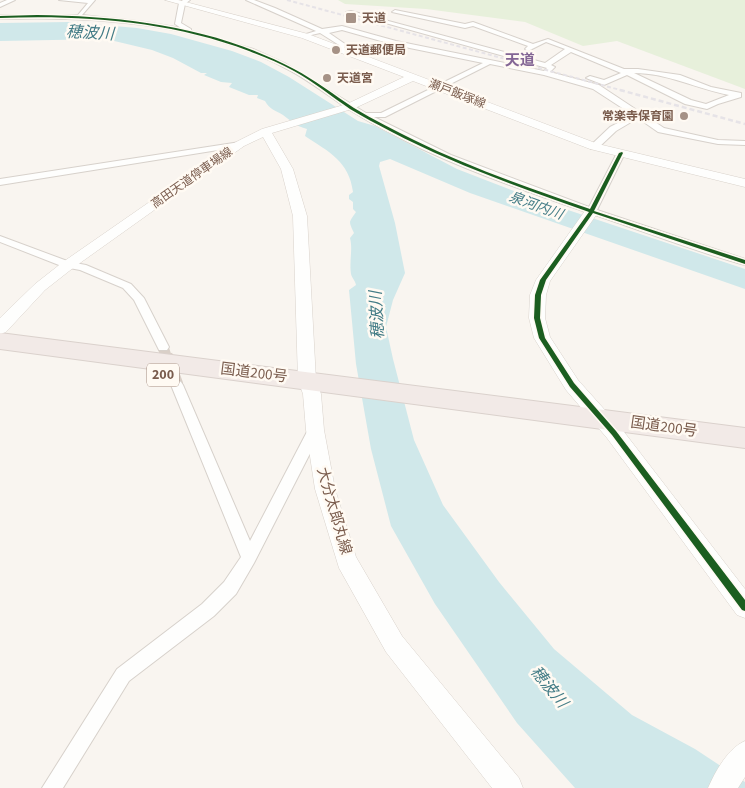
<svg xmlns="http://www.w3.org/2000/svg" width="745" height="788" viewBox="0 0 745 788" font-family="'Source Sans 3','Noto Sans JP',sans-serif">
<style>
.green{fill:#e7f0db}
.water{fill:#d0e8ea}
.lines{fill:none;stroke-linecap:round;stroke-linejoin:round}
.street-tunnel-far1{stroke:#d9cfc7;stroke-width:11;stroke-dasharray:11 5;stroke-linecap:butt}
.street-tunnel{stroke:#d9cfc7;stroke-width:13;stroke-dasharray:13 7;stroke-linecap:butt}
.street-casing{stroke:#d7d1cb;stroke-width:2}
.secondary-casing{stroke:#d9d2cb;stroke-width:1}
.highway-casing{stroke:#dad1cc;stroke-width:2}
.street{fill:#fefefd;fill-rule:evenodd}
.secondary{fill:#fefefd;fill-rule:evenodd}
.highway{fill:#f2eae7;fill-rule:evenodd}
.rail-far1{stroke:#e6e3e7;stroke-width:2;stroke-dasharray:4 2.5;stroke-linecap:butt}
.rail{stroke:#e6e3e7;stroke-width:2.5;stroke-dasharray:5 3;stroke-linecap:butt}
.cycleway-casing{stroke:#fffaf3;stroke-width:3}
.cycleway{fill:#1b5e20;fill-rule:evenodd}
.poi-dot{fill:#a69286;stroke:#fffaf3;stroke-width:2}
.labels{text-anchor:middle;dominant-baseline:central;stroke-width:5;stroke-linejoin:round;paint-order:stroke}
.far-poi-label{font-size:12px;font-weight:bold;fill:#7a5c4d;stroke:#fffaf3;text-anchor:start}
.far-street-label{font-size:12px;fill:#7a5c4d;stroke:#fffaf3}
.far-water-label{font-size:14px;font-style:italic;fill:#437c86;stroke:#fffaf3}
.shield{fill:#fffaf3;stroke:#a28b7f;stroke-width:1}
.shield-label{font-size:14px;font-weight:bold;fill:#7a5c4d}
.far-quarter-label{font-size:15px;font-weight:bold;fill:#846695;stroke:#fffaf3}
.street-label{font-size:15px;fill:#7a5c4d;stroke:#fffaf3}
.water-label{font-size:16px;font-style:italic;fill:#437c86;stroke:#fffaf3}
</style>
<rect width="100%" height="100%" fill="#f9f5f0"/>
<!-- green -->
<path class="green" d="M338,0H745V89L617,41L583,46L525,22L426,9L345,4Z"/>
<!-- water -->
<path class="water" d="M68,22L137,28L171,34L232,51L261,62L289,77L358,121L375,126L457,169L532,198L745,269V289L470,193L390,159L380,162L379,166L395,223L405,273L393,300L386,327L393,359L414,440L443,505L499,582L554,649L632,715L695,749L745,782V788H575L517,723L435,604L391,526L371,449L356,364L349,290L356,285C355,280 352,278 351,274C349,262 353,249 350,238L354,233C348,220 349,223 356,212L353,209V202L349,199V195L353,192C349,161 329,152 305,136L307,129C296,126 291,121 283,115C275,110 270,110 265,101L257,98L258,95H249L229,87L232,83L221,82L204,75L207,73H201L173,58L152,50L106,39L0,41V23Z"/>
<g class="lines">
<!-- street-tunnel-far1 -->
<path class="street-tunnel-far1" d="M163,347L166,356"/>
<!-- street-tunnel -->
<path class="street-tunnel" d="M166,355L177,385"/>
<defs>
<path id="street" d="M7,0H15L0,7V3Z
M59,0H95L82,15L145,22L181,28L175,24L179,3L183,0H190L185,4L181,23L191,29V31L253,49L286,64L366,113H381L483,63L395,45L342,30L329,33L345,44L344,50H340L339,45L320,33L303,37V35L316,31L246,0H254L275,8L322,29L342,26L396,41L544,71L547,68L346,12L351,11L545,63L565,49L546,42L528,51L525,49L528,46L473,26L465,28L392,12L395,10L465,24L473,22L533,44L548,39L624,69H638L680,75L711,87L741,93V97L718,104L707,109L685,104L627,75L604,85L586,78L590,76L604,80L621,73L571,52L551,65L555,67L550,72L599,85L664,128L718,140L745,141V145L718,144L658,132L638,118L616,131L597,149H591V145L610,127L633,115L593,89L544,75L490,64L385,117H374L451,155L589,207L617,153L624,151L625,153L597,210L745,259V265C704,254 664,239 624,225C556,202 487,179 422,149C397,137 372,124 348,109C329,96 311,82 291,71C203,23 99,16 0,19V15H78L88,3ZM634,73C668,73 697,89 729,95L706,104L691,100Z
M240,142L244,144L243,146L0,185V179Z
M0,236L70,262L86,265L131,284L144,298L169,347L167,350H159L134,300L123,288L80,270L64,267L0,242Z
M177,380L181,382L183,385L250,541L310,426L315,425L320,426L322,430L254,563L236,594L214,616L129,681L63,788H42L117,669L202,604L224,582L241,557L171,385L173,382Z"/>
<path id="secondary" d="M165,0H178L308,34L598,144L745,179V187L590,149L413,81L355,108L272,133L293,169L307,216L316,380L321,394L324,430L335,489L356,557L402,636L519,778L523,788H492L386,652L339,568L315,489L306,430L303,394L298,380L293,216L281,169L263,137L244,146L73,268L45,290L6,332L0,334V318L35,284L63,262L236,142L262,129L347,104L404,77L302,38Z
M592,207L599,211L550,281L546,295L545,318L550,337L578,380L621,428L745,589V618L737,615L607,438L566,390L534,338L529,318L530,295L536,280L587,208Z
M745,741V777L738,788H708C715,772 728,748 745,741Z"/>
<path id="highway" d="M0,333L745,428V448L0,349Z"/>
</defs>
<!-- street casing -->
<use href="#street" class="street-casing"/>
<!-- secondary casing -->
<use href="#secondary" class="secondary-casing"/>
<!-- highway casing -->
<use href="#highway" class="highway-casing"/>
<!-- street -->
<use href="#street" class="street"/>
<!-- secondary -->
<use href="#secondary" class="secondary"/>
<!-- highway -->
<use href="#highway" class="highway"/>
<!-- rail-far1 -->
<path class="rail-far1" d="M287,0L624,91"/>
<!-- rail -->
<path class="rail" d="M620,90L745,124"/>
<defs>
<path id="cycleway" d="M37,15C125,16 215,27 294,69C315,80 334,95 354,108C374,120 394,130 414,140C471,168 531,189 590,209L619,153L622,152L623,153L594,211L745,260V264L593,213L546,280L541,295L540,318L545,338L574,383L616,431L745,600V611L742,610L612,435L570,387L539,338L534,318L535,295L540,280L589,212C521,188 453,164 390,131C377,124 363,117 350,109C331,96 314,82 294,71C280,63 264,57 249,51C169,21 85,15 0,18V16Z"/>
</defs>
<!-- cycleway casing -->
<use href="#cycleway" class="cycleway-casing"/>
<!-- cycleway -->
<use href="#cycleway" class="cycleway"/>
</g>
<!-- markers -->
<g class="poi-dot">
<rect x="345" y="12" width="12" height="12" rx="2.5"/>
<circle cx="336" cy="50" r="5"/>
<circle cx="327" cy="78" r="5"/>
<circle cx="684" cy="116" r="5"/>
</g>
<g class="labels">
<!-- far-poi labels -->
<g class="far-poi-label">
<text x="362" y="18">天道</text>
<text x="346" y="50">天道郵便局</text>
<text x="337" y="78">天道宮</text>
<text x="674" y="116" text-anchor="end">常楽寺保育園</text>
</g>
<!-- far-street labels -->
<g class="far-street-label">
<text transform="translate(457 94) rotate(21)">瀬戸飯塚線</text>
<text transform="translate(192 178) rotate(-35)">高田天道停車場線</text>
</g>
<!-- far-water labels -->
<g class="far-water-label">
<text transform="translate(536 206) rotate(20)">泉河内川</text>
</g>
<!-- shield labels -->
<rect class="shield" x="147" y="363.5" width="32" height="23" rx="4"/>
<g class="shield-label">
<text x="163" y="375">200</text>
</g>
<!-- far-quarter labels -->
<g class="far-quarter-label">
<text x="520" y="60">天道</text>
</g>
<!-- street labels -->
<g class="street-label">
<text transform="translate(254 373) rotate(7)">国道200号</text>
<text transform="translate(664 427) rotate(8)">国道200号</text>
<text transform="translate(334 511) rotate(74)">大分太郎丸線</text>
</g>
<!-- water labels -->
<g class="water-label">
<text transform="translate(90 33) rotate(3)">穂波川</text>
<text transform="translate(377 315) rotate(-93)">穂波川</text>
<text transform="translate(549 687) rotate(51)">穂波川</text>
</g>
</g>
</svg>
